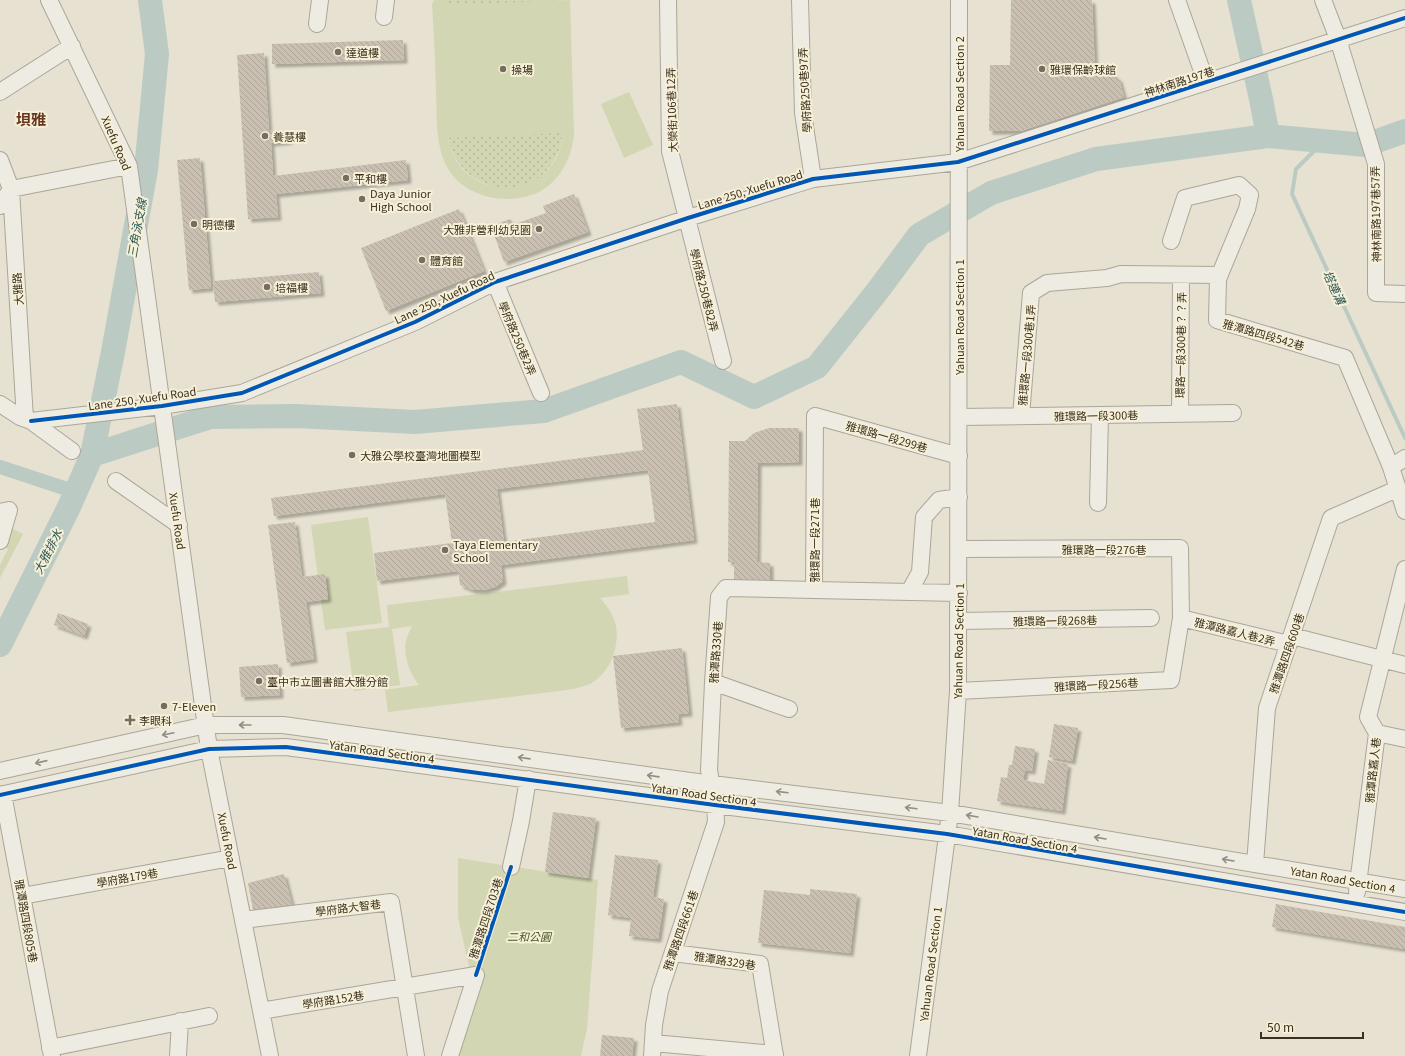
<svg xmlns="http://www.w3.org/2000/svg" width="1405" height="1056" viewBox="0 0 1405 1056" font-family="Georgia,'Noto Sans TC',serif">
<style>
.grass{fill:url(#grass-dots)}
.park{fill:#d2d6b2;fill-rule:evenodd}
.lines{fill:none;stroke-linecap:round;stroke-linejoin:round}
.stream{stroke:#bbcbc3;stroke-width:4}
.canal{stroke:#bbcbc3;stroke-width:14}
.river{stroke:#bbcbc3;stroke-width:24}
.building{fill:url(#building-back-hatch);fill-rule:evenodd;filter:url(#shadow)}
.minor-casing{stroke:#aba698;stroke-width:18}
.minor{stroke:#eeebe2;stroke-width:16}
.cycleway-casing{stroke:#f6f0d7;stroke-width:6}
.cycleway{stroke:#0057b8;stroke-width:4}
.oneway{stroke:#948d81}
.poi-dot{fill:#776d5e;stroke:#f6f0d7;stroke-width:1.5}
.labels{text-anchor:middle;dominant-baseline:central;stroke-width:4;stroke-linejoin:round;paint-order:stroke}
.poi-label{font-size:11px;fill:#3b2f20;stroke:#f6f0d7;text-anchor:start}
.street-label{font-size:11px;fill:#3b2f20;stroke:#f6f0d7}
.park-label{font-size:11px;font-style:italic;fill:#465726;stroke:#f6f0d7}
.water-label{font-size:12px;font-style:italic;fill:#2f595a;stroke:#f6f0d7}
.district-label{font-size:15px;font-weight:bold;fill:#67351f;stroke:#f6f0d7}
</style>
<defs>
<pattern id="grass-dots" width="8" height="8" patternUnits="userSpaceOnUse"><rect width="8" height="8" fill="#d2d6b2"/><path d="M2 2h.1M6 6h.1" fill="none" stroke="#b5b899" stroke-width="1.8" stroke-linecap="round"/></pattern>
<pattern id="building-back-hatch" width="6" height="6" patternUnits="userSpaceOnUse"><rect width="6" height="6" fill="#cac0b1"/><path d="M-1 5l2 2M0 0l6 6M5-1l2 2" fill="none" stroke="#aea598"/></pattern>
<filter id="shadow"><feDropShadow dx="3.5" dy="3.5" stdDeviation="1" flood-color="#0004"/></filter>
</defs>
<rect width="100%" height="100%" fill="#e6e1d0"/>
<!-- grass -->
<path class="grass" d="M444,0H558L563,133C562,144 559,153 553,162C524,208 457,189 448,137L443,5Z"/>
<!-- park -->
<path class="park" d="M434,0H444L443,5L570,0L574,134C572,154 564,174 547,187C516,209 463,200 446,165C435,142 437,115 436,90C435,62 434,33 432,5ZM563,133C559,202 461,208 448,138Z
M629,92L653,145L624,158L601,104Z
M368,517L382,623L325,630L311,525Z
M9,527L23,534L0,578V565L8,549L0,545Z
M627,576L629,594L600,598C606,605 612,613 615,622C621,644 611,673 590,684C582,687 574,689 566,690L388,712L385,690L419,685C409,673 402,653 407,637C408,634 411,629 412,626L392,629L400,685L354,691L346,632L389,627L387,605Z
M458,858L598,880L587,1029L581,1056H453L474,989L458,917Z"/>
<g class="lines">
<!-- stream -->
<path class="stream" d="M1324,141L1296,169L1292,194L1405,438"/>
<!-- canal -->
<path class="canal" d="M0,467L76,492"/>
<!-- river -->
<path class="river" d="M1239,0L1261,99L1268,136
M92,455L210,417L296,416L415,422L544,411L681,362L754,397L817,367L879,289L919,235L991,193L1096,159L1268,136L1366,145L1405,131
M0,645L69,507L92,455L113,352L146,170L157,54L150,0"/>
</g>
<!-- building -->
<path class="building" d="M1011,0H1092L1095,72L1112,73L1119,79L1124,97L1021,131H989L990,65H1010Z
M403,40L404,60L272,64V44Z
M264,53L269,131L288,130L289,141L271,143L273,176L406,160L408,180L276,194L278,217L248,219L237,55Z
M200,158L211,288L189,290L177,160Z
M574,194L588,232L504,262L491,226L510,219L515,224L546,213L543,206Z
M459,209L484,271L386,311L361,248Z
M319,272L321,293L215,302L213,281Z
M677,404L694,540L501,565L503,581L495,587L484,590H472L460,585L458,571L377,581L374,553L452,543L445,494L274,516L271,498L643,450L637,409ZM648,470L655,522L504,542L497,489Z
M769,428H799V462L758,463L757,562L770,563V585H734V562H728L729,441H745L754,433Z
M295,522L302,577L325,574L328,599L306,602L314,659L287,663L268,525Z
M58,613L88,624L84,636L54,625Z
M682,648L689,713L678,714L679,722L621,728L613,656Z
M278,664L280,695L241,697L239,667Z
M1054,724L1078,728L1072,761L1049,757Z
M1015,746L1035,749L1032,771L1025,770L1023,780L1044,784L1048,760L1068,764L1062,811L997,801L1001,777L1007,778L1009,765H1012Z
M553,812L596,818L588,878L545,872Z
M615,855L658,860L653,897L664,899L658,939L629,936L631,918L608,915Z
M284,874L293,909L254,915L248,883Z
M810,889L857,894L850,953L758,943L764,890L810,895Z
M1276,904L1405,927V949L1272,927Z
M602,1035L634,1038L632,1056H600Z"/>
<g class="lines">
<defs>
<path id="minor" d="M49,0L129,166L209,749L270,1056
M668,0L670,151L723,361
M800,0L803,113L813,179
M1177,0L1206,82
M1323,0L1338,39L1376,164V293L1405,294
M384,17L386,0
M317,24L320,0
M0,92L72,46
M0,160L11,189L25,419
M0,206L11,189L129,166
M1171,241L1185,198L1239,185L1250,195L1247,209L1218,279L1217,320L1345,358L1391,467L1405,511
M495,282L541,393
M0,404L20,417L31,421L72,451
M1180,414L1181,275
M1021,416L1031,293L1047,283L1107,278L1121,274L1220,275
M959,417L1233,413
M31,421L162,406L242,393L415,322L495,282L688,218L813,179L958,162L1405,18
M959,456L815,416L814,590L959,593
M1391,467L1405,458
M116,481L179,525
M1098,503L1100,415
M0,512L9,510L0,541
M909,592L920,572L924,517L939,500L959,497
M1181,618L1289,644
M959,621L1151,618
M1292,636L1405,665
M713,682L789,709
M958,691L1171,680L1181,618L1180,548L959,549
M1377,733L1405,739
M0,771L206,725H283L712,784L950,813L1405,889
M3,794L52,1056
M0,795L209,749L286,747L715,805L947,834L1405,912
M1255,864L1267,708L1331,518L1397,489
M511,867L521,821L528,779
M1357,892L1377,733L1368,717L1405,569
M22,896L231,858
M243,920L391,902L416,1056
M673,953L760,964L775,1056
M261,1011L476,975L450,1056
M653,1043L775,1054
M50,1048L209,1016
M178,1056L180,1021
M652,1056L654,1025L660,991L716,822L715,805L709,770L713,682L719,597L726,588L814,590
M918,1056L950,813L958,691L959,0"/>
</defs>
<!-- minor casing -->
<use href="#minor" class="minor-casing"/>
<!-- minor -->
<use href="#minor" class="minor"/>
<defs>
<path id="cycleway" d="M31,421L162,406L242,393L415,322L495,282L688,218L813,179L958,162L1405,18
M0,795L209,749L286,747L715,805L947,834L1405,912
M476,975L511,867"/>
</defs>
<!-- cycleway casing -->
<use href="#cycleway" class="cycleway-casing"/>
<!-- cycleway -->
<use href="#cycleway" class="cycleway"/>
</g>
<!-- one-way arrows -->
<defs><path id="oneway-shaft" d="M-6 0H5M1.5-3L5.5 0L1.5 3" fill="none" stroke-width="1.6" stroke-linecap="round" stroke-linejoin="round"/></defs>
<g class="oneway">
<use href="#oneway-shaft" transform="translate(245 725) rotate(180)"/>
<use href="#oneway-shaft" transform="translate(168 734) rotate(168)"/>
<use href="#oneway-shaft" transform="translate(524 758) rotate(-172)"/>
<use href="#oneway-shaft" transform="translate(41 762) rotate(167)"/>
<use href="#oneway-shaft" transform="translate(653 776) rotate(-172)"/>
<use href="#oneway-shaft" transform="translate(782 792) rotate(-173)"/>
<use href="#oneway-shaft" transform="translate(911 808) rotate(-173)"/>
<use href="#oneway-shaft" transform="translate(972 816) rotate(-170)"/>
<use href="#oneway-shaft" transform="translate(1100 838) rotate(-170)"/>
<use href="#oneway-shaft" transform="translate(1228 860) rotate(-170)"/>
</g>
<!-- markers -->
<g class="poi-dot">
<circle cx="338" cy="52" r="4"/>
<circle cx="503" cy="69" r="4"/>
<circle cx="1042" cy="69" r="4"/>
<circle cx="265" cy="136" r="4"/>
<circle cx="346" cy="178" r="4"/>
<circle cx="362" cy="199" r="4"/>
<circle cx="194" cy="224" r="4"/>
<circle cx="539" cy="229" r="4"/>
<circle cx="422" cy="260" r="4"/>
<circle cx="267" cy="287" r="4"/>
<circle cx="352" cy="455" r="4"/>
<circle cx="445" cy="550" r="4"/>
<circle cx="259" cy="681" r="4"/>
<circle cx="164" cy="706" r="4"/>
<path d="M128 714h4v4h4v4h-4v4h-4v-4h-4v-4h4z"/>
</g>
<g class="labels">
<!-- poi labels -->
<g class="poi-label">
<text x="346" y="52">達道樓</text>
<text x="511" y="69">操場</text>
<text x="1050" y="69">雅環保齡球館</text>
<text x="273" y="136">養慧樓</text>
<text x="354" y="178">平和樓</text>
<text x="370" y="193">Daya Junior<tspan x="370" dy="13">High School</tspan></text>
<text x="202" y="224">明德樓</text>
<text x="531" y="229" text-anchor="end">大雅非營利幼兒園</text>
<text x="430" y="260">體育館</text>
<text x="275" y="287">培福樓</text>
<text x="360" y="455">大雅公學校臺灣地圖模型</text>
<text x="453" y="544">Taya Elementary<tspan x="453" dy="13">School</tspan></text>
<text x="267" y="681">臺中市立圖書館大雅分館</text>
<text x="172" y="706">7-Eleven</text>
<text x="139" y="720">李眼科</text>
</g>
<!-- street labels -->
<g class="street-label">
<text transform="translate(1179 81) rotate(-18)">神林南路197巷</text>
<text transform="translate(804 90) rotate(-93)">學府路250巷97弄</text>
<text transform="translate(959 94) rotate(-90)">Yahuan Road Section 2</text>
<text transform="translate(671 110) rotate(-92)">大榮街106巷12弄</text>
<text transform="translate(117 143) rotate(67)">Xuefu Road</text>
<text transform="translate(750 189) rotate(-17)">Lane 250, Xuefu Road</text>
<text transform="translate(1375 214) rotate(-91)">神林南路197巷57弄</text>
<text transform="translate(17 289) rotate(-94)">大雅路</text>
<text transform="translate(705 290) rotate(76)">學府路250巷82弄</text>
<text transform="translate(444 297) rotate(-25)">Lane 250, Xuefu Road</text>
<text transform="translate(959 317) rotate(-90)">Yahuan Road Section 1</text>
<text transform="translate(1264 334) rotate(16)">雅潭路四段542巷</text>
<text transform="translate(518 338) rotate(67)">學府路250巷2弄</text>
<text transform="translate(1180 345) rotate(-89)">環路一段300巷？？弄</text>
<text transform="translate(1026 355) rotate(-85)">雅環路一段300巷1弄</text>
<text transform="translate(142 398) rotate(-8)">Lane 250, Xuefu Road</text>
<text transform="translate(1096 415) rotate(-1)">雅環路一段300巷</text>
<text transform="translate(887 436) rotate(16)">雅環路一段299巷</text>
<text transform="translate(178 521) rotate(82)">Xuefu Road</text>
<text transform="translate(814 540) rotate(-90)">雅環路一段271巷</text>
<text x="1104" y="549">雅環路一段276巷</text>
<text transform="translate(1055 620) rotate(-1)">雅環路一段268巷</text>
<text transform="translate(1235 631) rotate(14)">雅潭路嘉人巷2弄</text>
<text transform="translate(958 641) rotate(-89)">Yahuan Road Section 1</text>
<text transform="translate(715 652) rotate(-86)">雅潭路330巷</text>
<text transform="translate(1286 653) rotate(-71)">雅潭路四段600巷</text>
<text transform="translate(1096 684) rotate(-3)">雅環路一段256巷</text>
<text transform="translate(382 751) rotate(8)">Yatan Road Section 4</text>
<text transform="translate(1372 770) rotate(-84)">雅潭路嘉人巷</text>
<text transform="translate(704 794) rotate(8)">Yatan Road Section 4</text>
<text transform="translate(1025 839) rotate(10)">Yatan Road Section 4</text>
<text transform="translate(228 841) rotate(79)">Xuefu Road</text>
<text transform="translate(127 877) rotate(-10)">學府路179巷</text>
<text transform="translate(1343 879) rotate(10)">Yatan Road Section 4</text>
<text transform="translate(348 907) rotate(-7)">學府路大智巷</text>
<text transform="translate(485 918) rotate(-72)">雅潭路四段703巷</text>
<text transform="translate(27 921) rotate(80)">雅潭路四段805巷</text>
<text transform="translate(680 930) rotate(-71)">雅潭路四段661巷</text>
<text transform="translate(725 960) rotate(9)">雅潭路329巷</text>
<text transform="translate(930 964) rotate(-83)">Yahuan Road Section 1</text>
<text transform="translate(333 999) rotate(-9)">學府路152巷</text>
</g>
<!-- park labels -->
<g class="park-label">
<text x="529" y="936">二和公園</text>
</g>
<!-- water labels -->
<g class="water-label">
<text transform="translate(136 228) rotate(-80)">三角泳支線</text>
<text transform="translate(1335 287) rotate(65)">塔連溝</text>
<text transform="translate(47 551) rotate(-63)">大雅排水</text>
</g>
<!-- district labels -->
<g class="district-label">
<text x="31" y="118">垻雅</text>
</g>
</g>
<!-- scale -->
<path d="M1261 1032v6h102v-6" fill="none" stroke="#3b2f20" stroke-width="2"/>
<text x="1267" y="1032" font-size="12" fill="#3b2f20" stroke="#f6f0d7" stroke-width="3" paint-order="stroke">50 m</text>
</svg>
